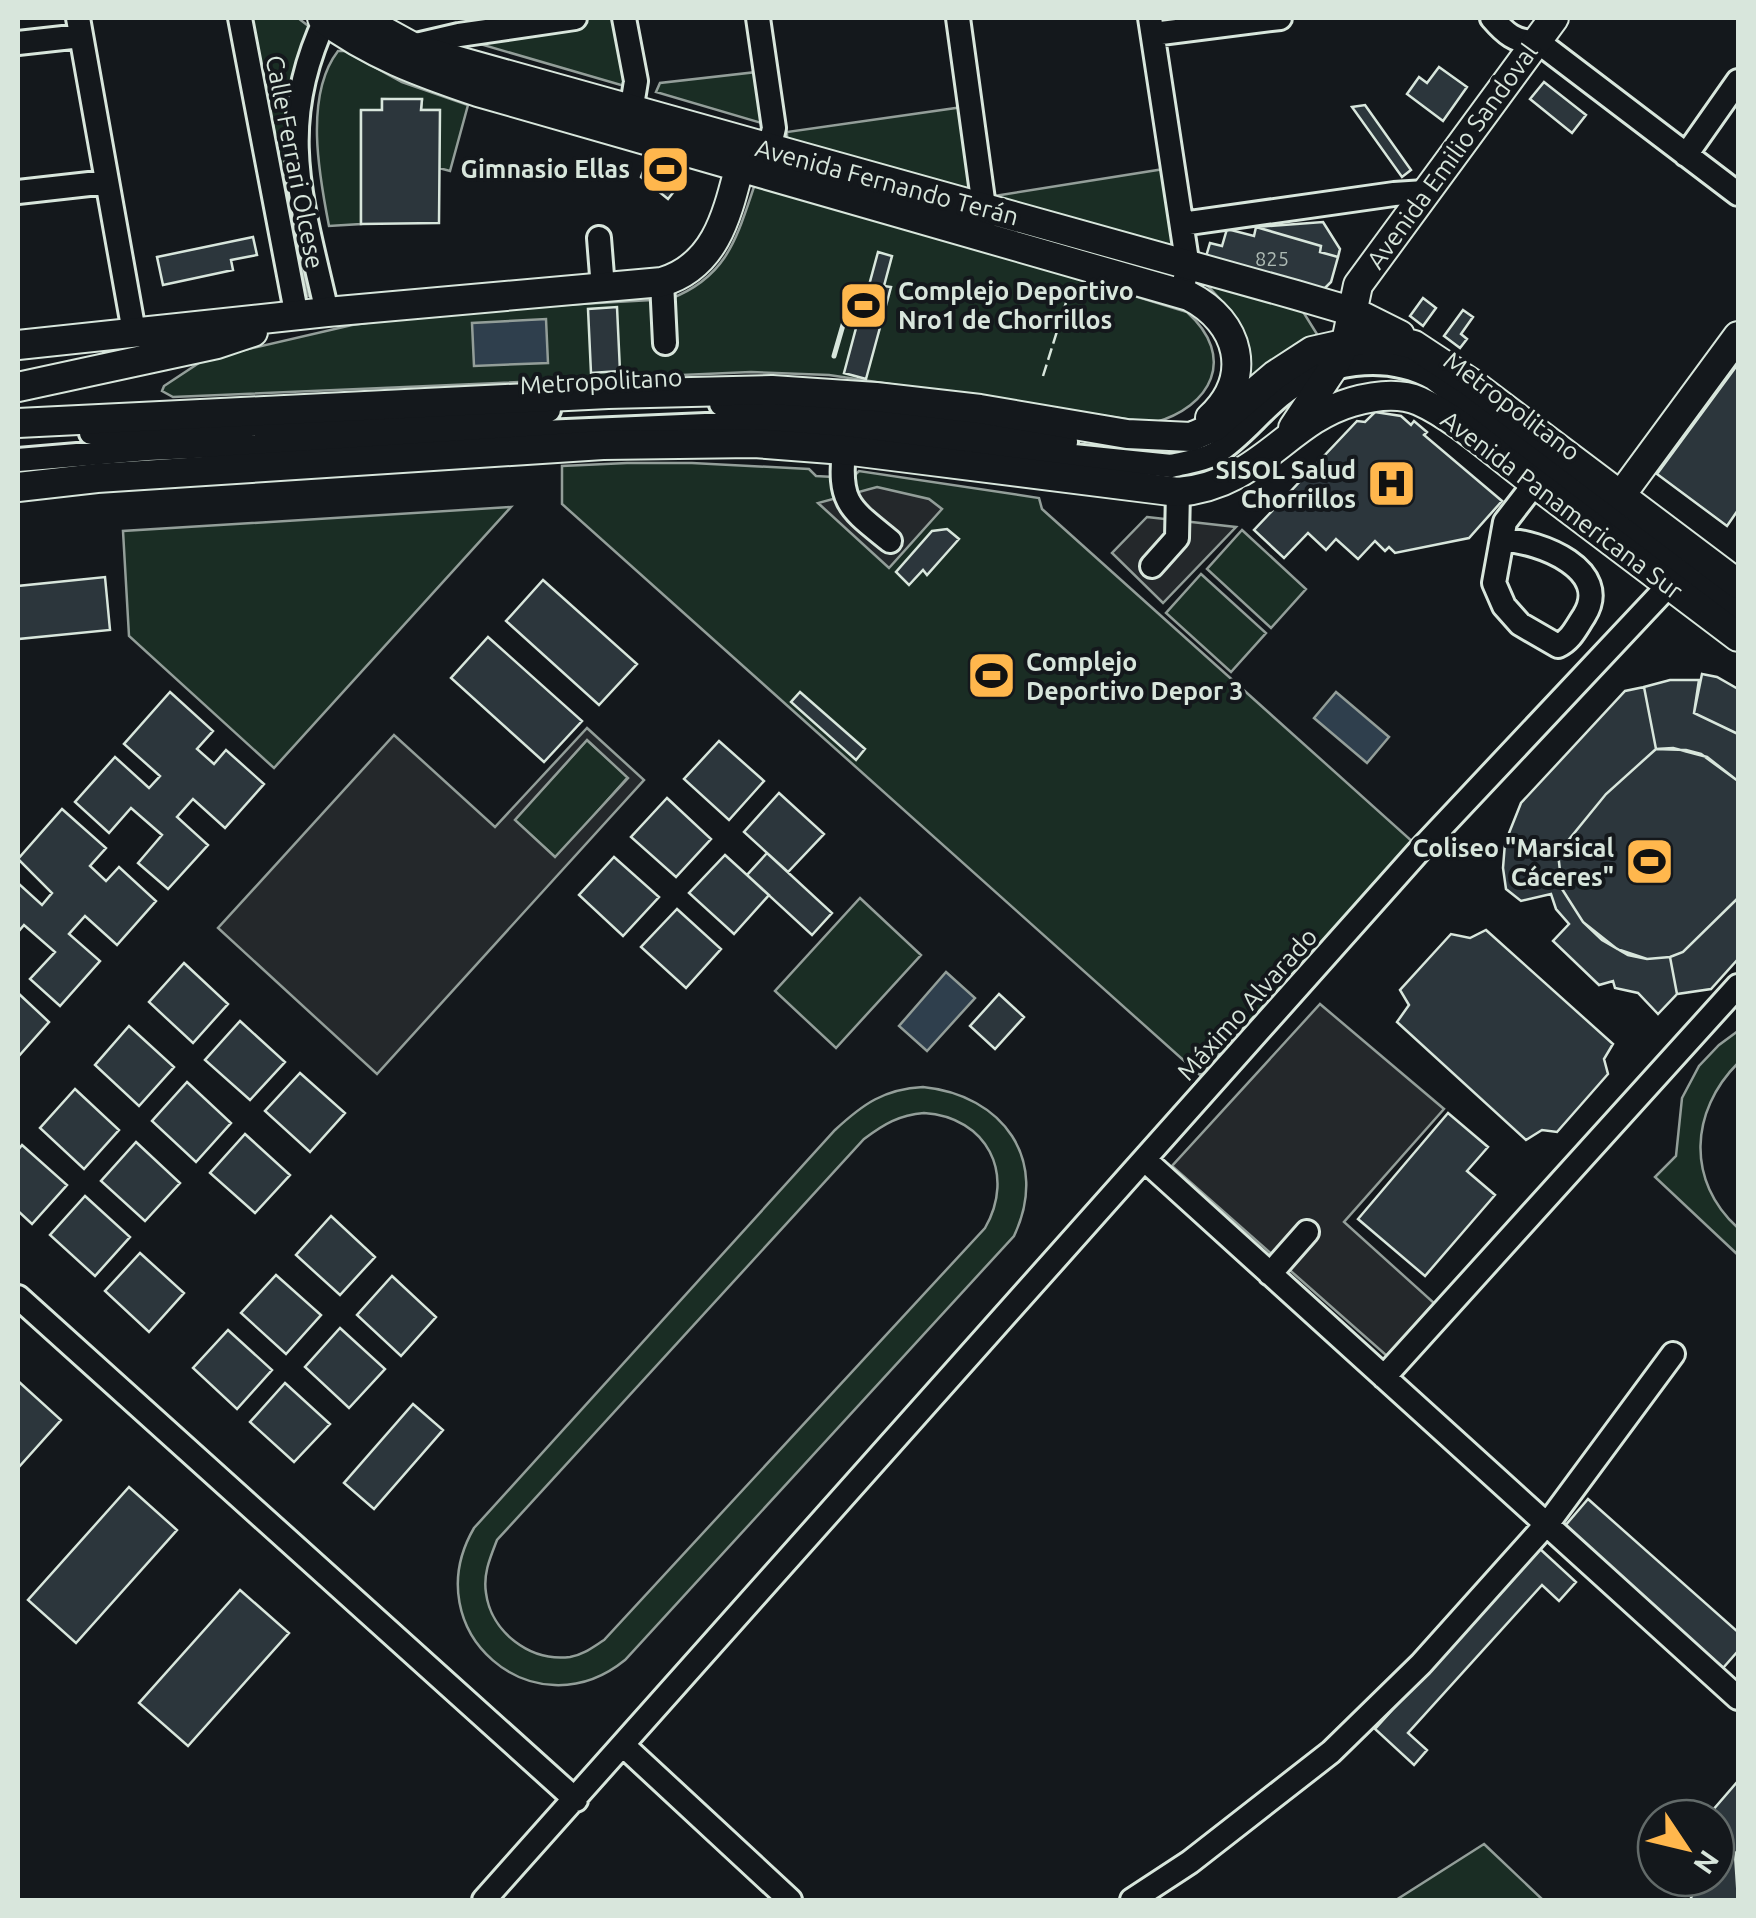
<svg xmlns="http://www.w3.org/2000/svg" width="1756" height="1918" viewBox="0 0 1756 1918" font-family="Ubuntu,sans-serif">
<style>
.green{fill:#1a2d24;stroke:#939e99;stroke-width:2.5;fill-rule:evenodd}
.parking{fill:#24282b;stroke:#939e99;stroke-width:2.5;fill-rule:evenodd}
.water{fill:#2f3f4d;stroke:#939e99;stroke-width:2.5}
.building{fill:#2c363c;stroke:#d8e6dc;stroke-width:2.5}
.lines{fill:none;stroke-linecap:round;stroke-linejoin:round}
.minor-casing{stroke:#d8e6dc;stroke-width:28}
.major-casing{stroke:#d8e6dc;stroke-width:32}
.minor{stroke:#14181c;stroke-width:22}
.major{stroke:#14181c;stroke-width:28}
.fence{stroke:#d8e6dc;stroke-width:2.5;stroke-dasharray:12 5;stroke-linecap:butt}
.wall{stroke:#d8e6dc;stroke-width:5}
.labels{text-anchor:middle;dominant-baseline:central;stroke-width:8;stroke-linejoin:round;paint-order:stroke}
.number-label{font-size:20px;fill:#adbab4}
.street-label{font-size:25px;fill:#d8e6dc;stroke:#14181c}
.poi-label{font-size:25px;font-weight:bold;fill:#d8e6dc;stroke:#14181c;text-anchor:end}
</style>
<rect width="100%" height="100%" fill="#14181c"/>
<!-- green -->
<path class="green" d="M251,18H298L311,28L294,89L315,293L308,296Z
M525,18H633L645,92L439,32Z
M338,51H345L402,82L468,105L450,171L439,168V110H421L422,100L382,99V110L361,111V224L329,226C319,175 304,95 338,51Z
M757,72L765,124L656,92L660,83Z
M963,107L975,195L787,146V132Z
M1164,169L1178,255L988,197Z
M756,181L1187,312C1237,357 1212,407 1153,423L829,375L751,372L173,397L162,391L164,386L205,359L352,325L453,311L670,299C729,276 737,236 756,181Z
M1203,281L1302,310L1320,339L1237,396C1254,331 1248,329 1203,281Z
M627,463H692L809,469L816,476L852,478L859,471L1039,498L1042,509L1414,843L1200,1075L562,504V466Z
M511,507L274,768L129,636L123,531Z
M1242,530L1306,589L1271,628L1207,569Z
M1201,574L1266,633L1231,672L1166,613Z
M587,740L628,777L556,858L514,820Z
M860,898L921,955L836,1048L775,991Z
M1738,1031V1063C1690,1111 1686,1181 1738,1228V1255L1655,1177L1676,1156L1682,1098L1699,1066L1719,1045Z
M923,1087C1003,1095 1050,1160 1014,1236L625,1660C534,1734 414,1631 474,1528L835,1130C863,1104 884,1089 923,1087ZM924,1113C987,1117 1016,1174 985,1228L604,1640C593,1647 583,1655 570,1657C530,1662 491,1632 486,1593C483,1574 490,1558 497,1540L864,1139C884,1124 899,1115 924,1113Z
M1484,1844L1543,1900H1396Z"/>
<!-- parking -->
<path class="parking" d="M877,487L929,499L942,509L889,568L818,503Z
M1147,517L1236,527L1163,603L1112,553Z
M587,728L644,780L377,1074L218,928L394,735L495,827ZM587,740L628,778L555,857L515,820Z
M1320,1004L1444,1109L1344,1222L1434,1303L1387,1356L1172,1166Z"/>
<!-- water -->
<path class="water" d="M546,319L548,363L474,366L472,323Z
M1336,692L1389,737L1367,763L1314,718Z
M946,972L975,998L927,1051L899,1026Z"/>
<!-- building -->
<path class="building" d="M1439,67L1467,87L1443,121L1407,94L1419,77L1427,83Z
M1544,82L1586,115L1572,133L1530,99Z
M382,99H422L421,110H440L439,223L361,224V110H382Z
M1365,105L1411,170L1402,177L1352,107Z
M649,156L671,165L683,180L668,199L641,177Z
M1323,222L1340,249L1338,257L1320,252L1321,246L1256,227Z
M1256,227L1321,246L1320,252L1338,257L1331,282L1321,292L1205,260L1210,243L1222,246L1227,229L1254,236Z
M253,237L257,255L231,260L233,270L163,285L157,257Z
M878,252L892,256L884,286L891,287L866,379L844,373L856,328L846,325L854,297L865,300Z
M1423,298L1436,308L1423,326L1410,316Z
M617,307L620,371L591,373L588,309Z
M1463,310L1473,317L1461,334L1467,339L1460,348L1444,336Z
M1738,364V510L1727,526L1657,474Z
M1375,412L1401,416L1411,425L1414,421L1427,432L1424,435L1502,501L1469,538L1395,553L1389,547L1385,551L1375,541L1358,559L1336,539L1326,550L1308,533L1284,558L1254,530L1357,421L1365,422Z
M947,529L959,539L927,575L923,570L909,585L896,572L932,531Z
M105,577L110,630L18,639V586Z
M543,580L637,664L599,705L506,621Z
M488,637L582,721L544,762L451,678Z
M1702,674L1717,677L1738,689V734L1694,713Z
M1670,680H1699L1694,713L1738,734V781L1701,754L1686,750L1656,749L1644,687Z
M1644,687L1656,749L1606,794L1558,853L1505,843L1521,803L1625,691Z
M170,692L213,731L197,749L214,764L226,750L264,784L225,828L193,799L177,817L208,845L168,889L138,863L162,835L131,808L109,833L75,802L115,757L149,788L160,776L124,744Z
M800,692L865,749L856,760L791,702Z
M719,741L764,781L729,820L684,779Z
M1673,748L1707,757L1738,781V898L1683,952L1670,957L1647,959L1617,949L1583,922L1562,889L1558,853L1606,794L1656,749Z
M779,793L824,834L788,872L744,832Z
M667,798L711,839L676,877L631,837Z
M62,809L106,848L90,866L106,881L119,867L156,901L117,945L85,916L69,934L100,961L60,1006L30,979L55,952L24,925L18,932V883L42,905L52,893L18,859Z
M1505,843L1558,853L1562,889L1583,922L1602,940L1628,955L1647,959L1670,957L1677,994L1658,1014L1638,993L1615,988L1613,981L1599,985L1553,941L1569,924L1556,909L1551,894L1521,901L1506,889L1503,868Z
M767,853L832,913L812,935L747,875Z
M725,855L769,895L734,934L689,893Z
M614,857L659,897L623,936L579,895Z
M1738,898V959L1711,989L1677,994L1670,957L1683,952Z
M677,909L721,949L686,988L641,947Z
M1486,930L1613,1044L1604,1059L1608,1074L1557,1132L1542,1130L1526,1140L1397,1022L1409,1005L1400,990L1451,934L1470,938Z
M184,963L228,1004L193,1043L149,1002Z
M18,993L49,1022L18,1057Z
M999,994L1024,1017L995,1049L970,1026Z
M240,1021L285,1062L250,1100L205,1060Z
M129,1026L174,1067L139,1106L95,1065Z
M300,1073L345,1113L310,1152L265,1111Z
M187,1082L231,1123L196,1162L152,1121Z
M75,1089L119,1130L84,1169L40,1128Z
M1448,1113L1488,1147L1467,1171L1495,1195L1425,1276L1358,1219Z
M245,1134L290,1175L255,1213L210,1173Z
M136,1142L180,1183L145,1221L101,1181Z
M22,1145L67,1185L32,1224L18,1211V1150Z
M85,1196L130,1237L95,1276L50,1235Z
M331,1216L375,1257L340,1295L296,1255Z
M140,1253L184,1293L149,1332L105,1291Z
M276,1275L321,1315L286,1354L241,1313Z
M392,1276L436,1317L401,1356L357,1315Z
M340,1328L385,1369L349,1408L305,1367Z
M228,1330L272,1370L237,1409L193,1368Z
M18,1381L61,1420L18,1468Z
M285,1383L330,1424L294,1462L250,1422Z
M413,1404L443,1430L374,1509L344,1483Z
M129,1487L177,1530L76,1643L28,1600Z
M1588,1499L1738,1632V1651L1723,1668L1564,1527Z
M1539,1548L1576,1582L1559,1601L1542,1585L1408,1733L1427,1750L1414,1765L1375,1729Z
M240,1590L289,1633L188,1746L139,1703Z
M1738,1781V1850L1735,1854L1738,1900H1690L1697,1885L1701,1889L1707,1878H1716V1818H1706Z"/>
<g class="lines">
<defs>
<path id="minor" d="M78,18L134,332
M240,18L297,317
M326,18C274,127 302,201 327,312
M624,18L636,81L631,112
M758,18L774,128L766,162
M958,18L984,207L983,237
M1150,18L1188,267L1181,293
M1492,18C1504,32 1516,44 1537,41L1738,194
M1153,34L1280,18
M18,43L81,36
M412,46L459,35L575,18
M1686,155L1738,81
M18,192L107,182
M1182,224L1394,194L1425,192
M599,238L603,288
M662,282L665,343
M721,404L902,418L1066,442
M91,433L549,410
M844,450C838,504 851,509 890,541
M18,460L148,449L752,423L1171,466C1186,462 1202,461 1216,453C1240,438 1258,414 1280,396C1323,361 1385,352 1433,378L1738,612
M1503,540C1540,541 1613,570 1584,616C1576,628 1571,640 1558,646L1520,624L1504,606L1494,583L1505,522L1535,483
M1152,566L1177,538L1178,492
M1145,1160L1738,1698
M1270,1274L1307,1232
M18,1297L576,1800
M1384,1377L1738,986
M624,1746L790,1900
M484,1900L1418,852L1669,585
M1132,1900L1190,1862L1331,1752L1421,1664L1551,1519L1673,1354"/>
<path id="major" d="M322,18C369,54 422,73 478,92L1189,296C1240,322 1254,377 1210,418
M360,18L411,46L444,57L1296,295L1354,312L1400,335
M18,345L327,312L662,282C722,264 729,203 744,150
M18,387L217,344L253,332
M18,423L608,394L772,390L876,397L980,409L1127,434L1191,437L1214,427L1275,375L1312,351L1361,340H1395L1414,345L1470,382L1738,584
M1293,428L1333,368L1346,342L1358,285L1554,18
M18,487L97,478L603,445L754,443L844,450L1178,492C1260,485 1286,421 1352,402C1373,396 1398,392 1419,401C1455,417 1493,452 1525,476C1596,530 1667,584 1738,637
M1621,495L1738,336"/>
</defs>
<!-- minor casing -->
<use href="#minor" class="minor-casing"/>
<!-- major casing -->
<use href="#major" class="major-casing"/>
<!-- minor -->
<use href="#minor" class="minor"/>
<!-- major -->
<use href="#major" class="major"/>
<!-- fence -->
<path class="fence" d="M1043,376L1069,293"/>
<!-- wall -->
<path class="wall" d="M834,356L852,294"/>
</g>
<!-- icons -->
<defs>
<symbol id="stadium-square" viewBox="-11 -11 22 22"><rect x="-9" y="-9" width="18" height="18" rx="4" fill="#ffb74d" stroke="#14181c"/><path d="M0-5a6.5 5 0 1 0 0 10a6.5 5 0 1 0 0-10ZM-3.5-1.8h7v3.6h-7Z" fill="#111"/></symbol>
<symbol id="hospital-square" viewBox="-11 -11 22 22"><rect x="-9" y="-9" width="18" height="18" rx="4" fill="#ffb74d" stroke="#14181c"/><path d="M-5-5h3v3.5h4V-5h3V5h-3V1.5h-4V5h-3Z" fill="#111"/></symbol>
</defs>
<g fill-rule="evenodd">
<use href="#stadium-square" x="638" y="142" width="55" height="55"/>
<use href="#stadium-square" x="836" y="278" width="55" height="55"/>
<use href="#hospital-square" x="1364" y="456" width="55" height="55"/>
<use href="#stadium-square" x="964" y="648" width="55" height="55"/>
<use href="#stadium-square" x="1622" y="834" width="55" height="55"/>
</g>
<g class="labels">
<!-- number labels -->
<g class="number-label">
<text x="1272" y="258">825</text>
</g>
<!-- street labels -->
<g class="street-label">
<text transform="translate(1452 156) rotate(-54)">Avenida Emilio Sandoval</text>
<text transform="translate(295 162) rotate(79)">Calle Ferrari Olcese</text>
<text transform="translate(887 182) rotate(15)">Avenida Fernando Terán</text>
<text transform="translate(601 381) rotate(-3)">Metropolitano</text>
<text transform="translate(1512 406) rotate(37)">Metropolitano</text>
<text transform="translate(1562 505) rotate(37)">Avenida Panamericana Sur</text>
<text transform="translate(1247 1004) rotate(-48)">Máximo Alvarado</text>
</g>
<!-- poi labels -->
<g class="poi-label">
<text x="630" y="169">Gimnasio Ellas</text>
<text x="898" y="291" text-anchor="start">Complejo Deportivo<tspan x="898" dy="29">Nro1 de Chorrillos</tspan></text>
<text x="1356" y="470">SISOL Salud<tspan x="1356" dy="29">Chorrillos</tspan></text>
<text x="1026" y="662" text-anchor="start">Complejo<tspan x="1026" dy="29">Deportivo Depor 3</tspan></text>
<text x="1614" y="848">Coliseo "Marsical<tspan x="1614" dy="29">Cáceres"</tspan></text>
</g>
</g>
<!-- border -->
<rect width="1756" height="1918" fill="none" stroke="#d8e6dc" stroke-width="40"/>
<!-- north arrow -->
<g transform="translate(1686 1848) rotate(125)"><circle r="48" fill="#14181c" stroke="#626a69" stroke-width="2.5"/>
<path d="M0-8L18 38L0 25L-18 38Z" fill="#ffb74d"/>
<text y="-15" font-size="28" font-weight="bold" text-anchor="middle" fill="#d8e6dc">N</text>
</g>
</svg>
